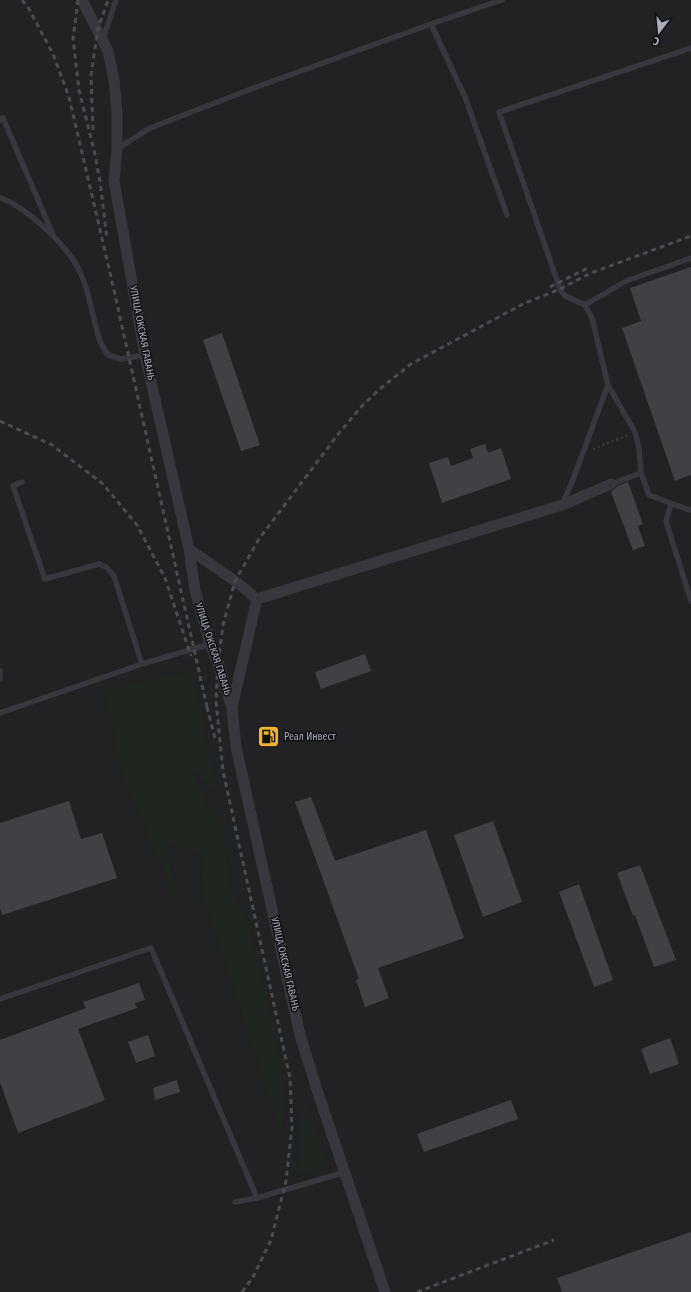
<svg xmlns="http://www.w3.org/2000/svg" width="691" height="1292" viewBox="0 0 691 1292" font-family="'Fira Sans Condensed',sans-serif">
<style>
.built{fill:#222225}
.green{fill:#1e261f}
.building{fill:#404145}
.lines{fill:none;stroke-linecap:round;stroke-linejoin:round}
.path{stroke:#3d3f44;stroke-width:2;stroke-dasharray:2 3;stroke-linecap:butt}
.lane{stroke:#37383d;stroke-width:5.5}
.street{stroke:#37383d;stroke-width:11}
.rail{stroke:#4a4c52;stroke-width:3;stroke-dasharray:5 4;stroke-linecap:butt}
.labels{text-anchor:middle;dominant-baseline:central;stroke-width:3;stroke-linejoin:round;paint-order:stroke}
.street-label{font-size:10px;fill:#a8adb8;stroke:#111113}
.poi-label{font-size:10px;fill:#a8adb8;stroke:#111113;text-anchor:start}
</style>
<rect width="100%" height="100%" fill="#161618"/>
<!-- built -->
<path class="built" d="M0,0H691V1292H0Z"/>
<!-- green -->
<path class="green" d="M192,671L218,794L191,769L212,816L225,824L228,883L248,921L285,1079L282,1137L201,889L203,856L167,843L175,900L122,773L104,690Z
M303,1091L326,1159L312,1171L297,1173Z"/>
<!-- building -->
<path class="building" d="M691,267V475L675,481L622,328L641,321L630,288Z
M222,333L260,445L241,451L203,340Z
M485,444L488,453L501,448L511,479L442,503L429,463L448,457L451,466L473,458L470,449Z
M628,482L643,524L638,526L645,546L633,550L611,492L616,488L617,486Z
M365,654L371,671L321,689L315,672Z
M311,797L335,861L426,830L464,938L378,968L389,998L365,1007L356,980L359,979L295,802Z
M69,801L81,839L102,833L117,878L2,915L0,908V823Z
M493,821L522,902L483,917L454,835Z
M640,865L676,960L654,967L635,915L633,916L617,873Z
M579,884L613,980L594,987L559,892Z
M139,983L145,1000L135,1003L137,1008L78,1029L105,1100L18,1133L0,1082V1040L86,1008L83,1002Z
M148,1035L155,1056L136,1063L128,1042Z
M670,1038L679,1064L650,1074L641,1049Z
M177,1080L180,1092L155,1100L153,1088Z
M511,1100L518,1119L424,1152L417,1134Z
M691,1232V1292H562L557,1278Z"/>
<g class="lines">
<!-- path -->
<path class="path" d="M593,449L628,435"/>
<!-- lane -->
<path class="lane" d="M431,24L465,97L507,215
M103,39L116,0
M0,120L3,118L53,235
M117,149L150,128L251,89L431,24L502,0
M0,198C26,206 70,248 81,274C88,290 91,307 95,324C97,329 98,336 100,341C102,346 105,350 108,355L121,359L145,355
M585,305L626,281L691,258
M608,385L635,432L639,448L641,473
M22,482L13,486L45,579L99,564L106,567L114,576L142,664
M611,484L641,473L649,495L689,510L691,509
M671,504L666,521L691,601
M562,505L572,482L608,385L592,318L585,305L565,296L560,289L499,112L691,48
M0,671V679
M0,713L142,664L210,644
M0,999L151,948L257,1198
M235,1202L257,1198L345,1172"/>
<!-- street -->
<path class="street" d="M82,0L108,51L114,80L117,113V149L114,181L145,355L189,549L195,590L210,644L218,663L232,708L236,747L300,1035L317,1090L385,1292
M189,549L235,581L257,599
M232,707L257,599L562,505L611,484"/>
<!-- rail -->
<path class="rail" d="M22,0L29,9L53,54L69,97L111,277L208,712
M78,0L73,39L79,90L94,150L100,181L107,239
M93,130L91,75L98,29L108,0
M550,287L590,267
M0,421L52,445L103,484L137,525L165,578L191,656
M207,707L216,742
M242,1292L253,1277L271,1240L286,1181L292,1127L290,1078L223,771L216,701L218,663L223,625L235,581L259,539L339,433L362,406L381,388L411,364L523,304L560,289L591,273L691,236
M417,1292L554,1240"/>
</g>
<!-- icons -->
<defs>
<symbol id="fuel-square" viewBox="-11 -11 22 22"><rect x="-9" y="-9" width="18" height="18" rx="4" fill="#f2b134" stroke="#111113"/><path d="M-5.5-6h7V0h2V4h1.3V-2.5L3-4.5l.8-.8L6-3V5H2.5V1h-1V6h-7ZM-4.2-4.7v3.2H.2V-4.7Z" fill="#111"/></symbol>
</defs>
<g fill-rule="evenodd">
<use href="#fuel-square" x="256" y="724" width="25" height="25"/>
</g>
<g class="labels">
<!-- street labels -->
<g class="street-label">
<text transform="translate(142 333) rotate(79)">УЛИЦА ОКСКАЯ ГАВАНЬ</text>
<text transform="translate(213 649) rotate(72)">УЛИЦА ОКСКАЯ ГАВАНЬ</text>
<text transform="translate(285 964) rotate(77)">УЛИЦА ОКСКАЯ ГАВАНЬ</text>
</g>
<!-- poi labels -->
<g class="poi-label">
<text x="284" y="737">Реал Инвест</text>
</g>
</g>
<!-- north arrow -->
<g transform="translate(659 32) rotate(196)" stroke="#111113" stroke-width="3" paint-order="stroke">
<path d="M0-3L7 15L0 10L-7 15Z" fill="#a8adb8"/>
<text y="-6" font-size="11" font-weight="bold" text-anchor="middle" fill="#a8adb8">С</text>
</g>
</svg>
